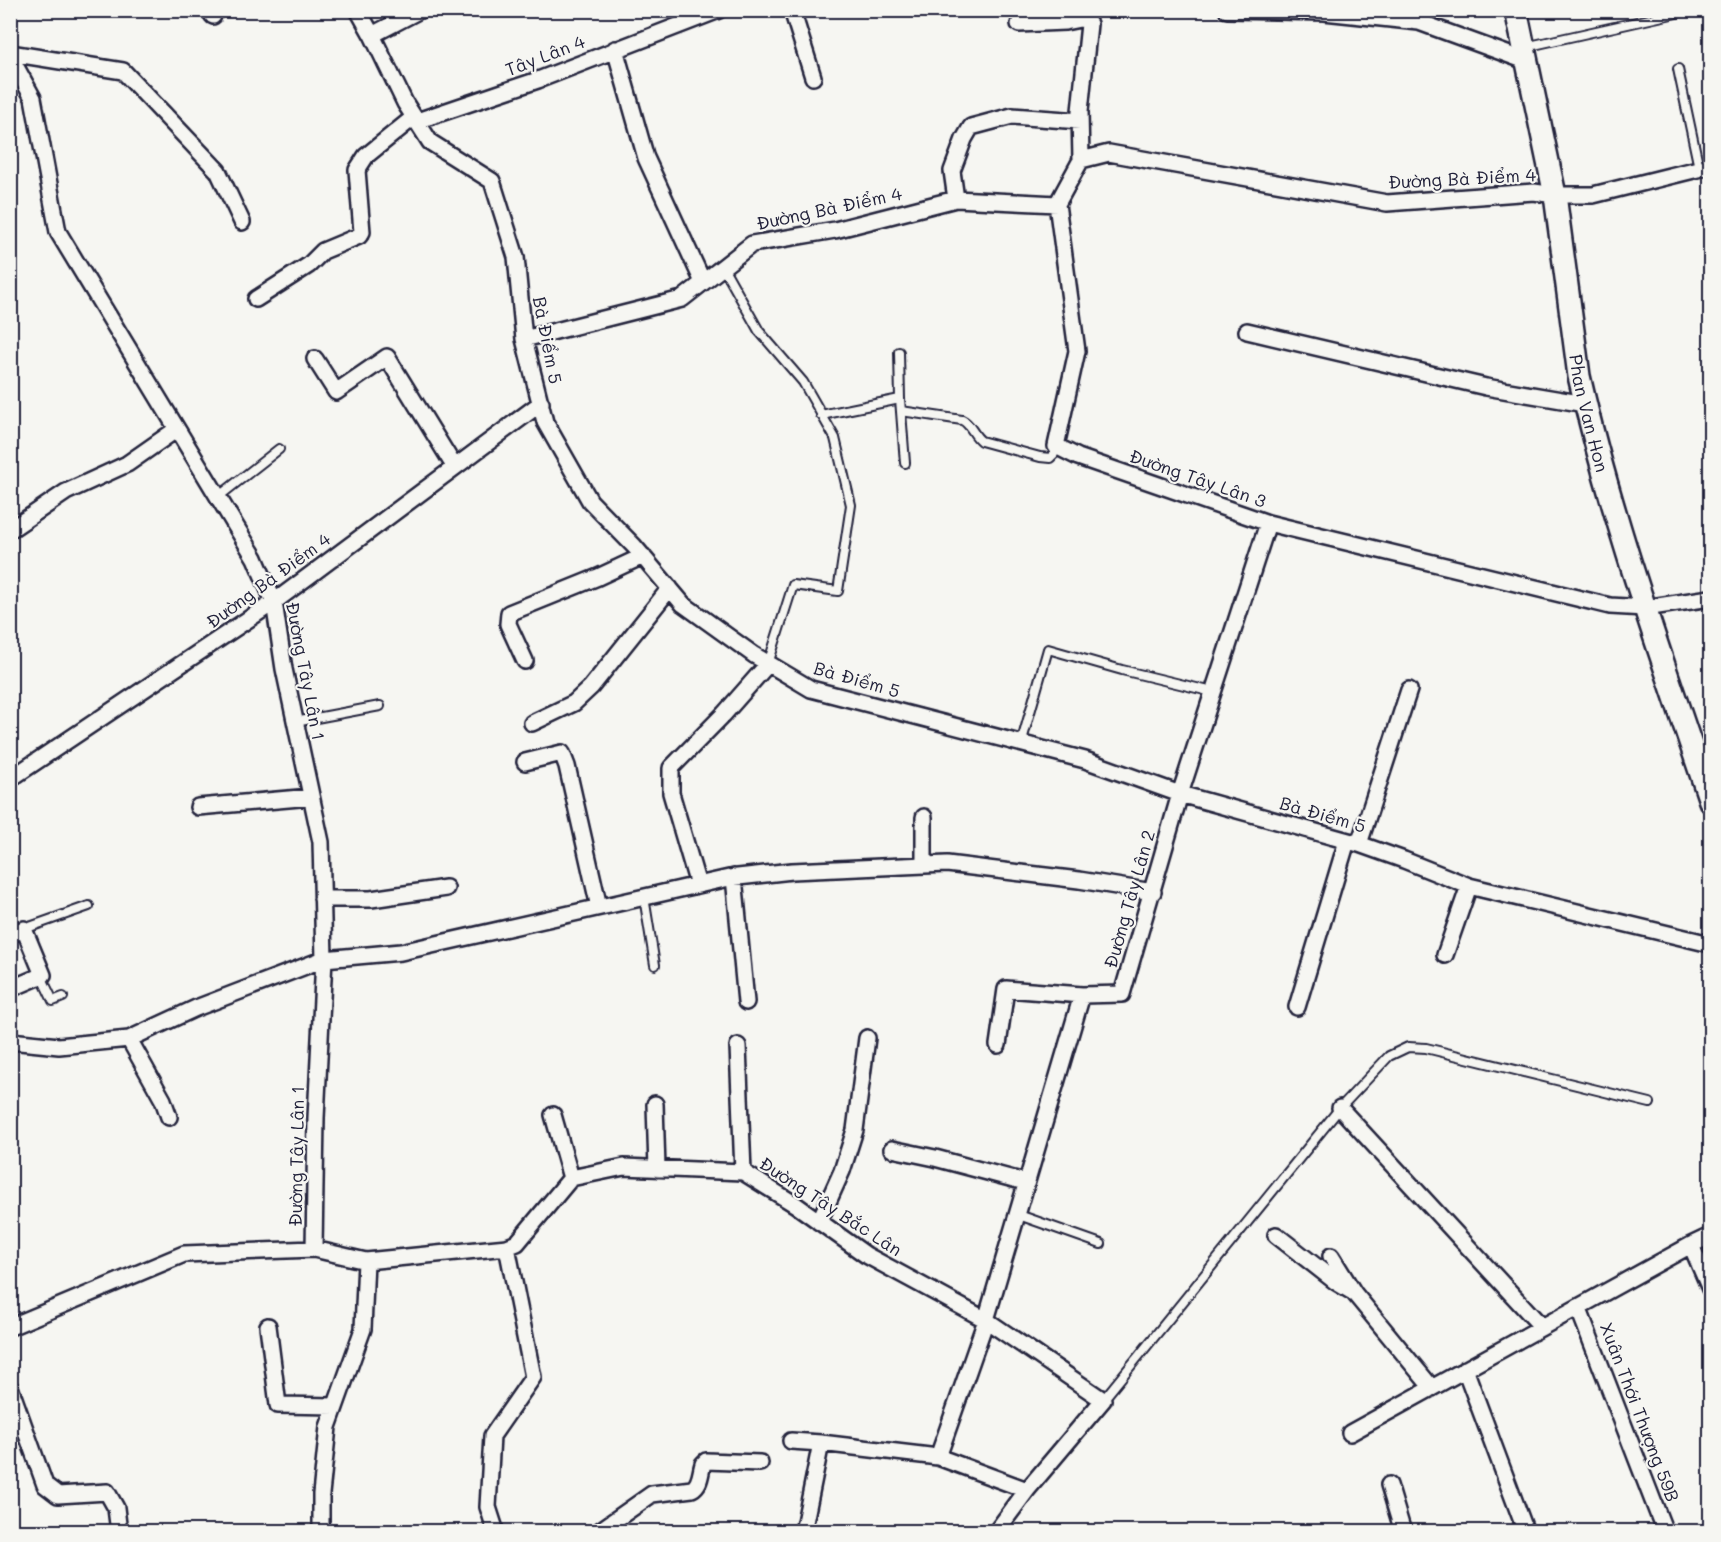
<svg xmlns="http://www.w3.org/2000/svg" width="1721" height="1542" viewBox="0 0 1721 1542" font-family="Mali,sans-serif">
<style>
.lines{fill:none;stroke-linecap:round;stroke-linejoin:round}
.lane-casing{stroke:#22223b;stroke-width:12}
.street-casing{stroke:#22223b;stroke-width:20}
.secondary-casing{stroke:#22223b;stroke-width:26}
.lane{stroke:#f6f6f2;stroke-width:8}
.street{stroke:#f6f6f2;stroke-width:15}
.secondary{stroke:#f6f6f2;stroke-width:21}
.labels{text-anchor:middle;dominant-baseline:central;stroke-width:4.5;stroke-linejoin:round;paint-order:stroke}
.street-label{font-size:18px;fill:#22223b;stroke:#f6f6f2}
</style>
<rect width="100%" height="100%" fill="#f6f6f2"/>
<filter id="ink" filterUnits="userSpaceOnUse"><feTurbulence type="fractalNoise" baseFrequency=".0167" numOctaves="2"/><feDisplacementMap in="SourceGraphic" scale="12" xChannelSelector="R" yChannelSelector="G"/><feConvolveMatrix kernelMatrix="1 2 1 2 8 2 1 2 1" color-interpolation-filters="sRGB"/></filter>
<g filter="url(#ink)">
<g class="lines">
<defs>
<path id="lane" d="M1525,47L1690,10
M1678,69L1699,168
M723,267L759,331L803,382L835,438L851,505L838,591L793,585L768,664
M899,352L900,399L905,463
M901,411L962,420C971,424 973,435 981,441L1040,457L1050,458L1054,454L1056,446
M821,415L900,399
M218,497L279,449
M295,722L380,706
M1021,744L1048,649L1122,670L1213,692
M644,897L655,965
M24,929L89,906
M41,976L53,1001L63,997
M1016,1214L1101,1244
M1103,1400L1340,1108L1389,1056L1408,1047L1426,1048L1650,1103"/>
<path id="street" d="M209,10L213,16
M358,10L372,35L405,103L430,142L492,181L516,257L524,339L545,422L590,501L634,546L683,604L754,655L811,689L1085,760L1180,794L1359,844L1404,860L1469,886L1710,944
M792,10L813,77
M1227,10L1324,12L1419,22L1526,61
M1019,24L1065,22L1080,19L1086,20L1089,24L1080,111L1081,160
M372,35L420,10
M615,49L646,158L703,282
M10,53L123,71L218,171L242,222
M10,56L33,98L58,232L255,558L274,602L284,669L321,842L324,959L316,1118L314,1249
M417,121L538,80L719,10
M1710,166L1593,195H1555L1534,192L1387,203L1109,153L1081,160L1057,204L1077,351L1056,446L1078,457L1268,523L1610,606L1645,608L1710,598
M956,199L952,171L964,139L971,127L1012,116L1080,121
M256,299L309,265L323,251L359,236L362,232L357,170L366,156L414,117
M1247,331L1486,387L1585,404
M524,339L682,299L752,244L835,230L956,199L1057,204
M315,359L336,392L387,357L454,466
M10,530L66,492L127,464L177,429
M525,661L508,624L509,613L598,577L643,556
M532,723L574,703L591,687L670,588
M525,762L562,753L567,766L599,907
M10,779L274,602L541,403
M198,807L311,797
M1359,844L1409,690
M924,865V817
M734,877L746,1002
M698,885L671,793V768L724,714L768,664
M322,899H371L446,888
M10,925L14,933L24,929L43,975L10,989
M1445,955L1469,886
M1297,1007L1347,841
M129,1039L163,1100L169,1117
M10,1041L59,1046L129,1039L196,1008L324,959L401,952L729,878L792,871L947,864L1079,880L1153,892
M998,1045L1006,989L1082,995
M738,1046L743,1172
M655,1104L657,1169
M1340,1108L1542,1327
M553,1115L571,1178
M892,1149L935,1158L1025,1182
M819,1222L842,1171L855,1130L867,1038
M1276,1235L1336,1282L1351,1291
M1691,1245L1710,1289
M1331,1256L1354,1293L1432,1388
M1578,1307L1665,1532
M268,1326L278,1405L335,1406
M10,1327L184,1254L314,1249L366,1261L507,1247L517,1243L571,1178L624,1167L743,1172L796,1205L866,1255L986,1320L1103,1400L1027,1490L996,1532
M1465,1369L1526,1532
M10,1387L45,1485L58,1495L107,1492L116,1508L119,1532
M1350,1433L1691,1245L1710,1236
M791,1441L821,1443L938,1457L1027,1490
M938,1457L986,1320L1082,995L1122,994L1180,794L1268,523
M1389,1485L1403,1532
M321,1532V1494L328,1427L363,1329L366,1261
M496,1532L488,1507L492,1436L533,1377L507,1247
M598,1532L652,1494L692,1489C701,1484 700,1473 703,1464L706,1461L760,1463
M803,1532L821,1443"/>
<g id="secondary">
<path id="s1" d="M1516,10L1555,195L1579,376C1612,521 1663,661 1710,801"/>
</g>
</defs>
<!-- lane casing -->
<use href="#lane" class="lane-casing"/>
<!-- street casing -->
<use href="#street" class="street-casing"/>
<!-- secondary casing -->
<use href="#secondary" class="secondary-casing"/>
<!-- lane -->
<use href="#lane" class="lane"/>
<!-- street -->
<use href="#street" class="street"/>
<!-- secondary -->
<use href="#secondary" class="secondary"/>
</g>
</g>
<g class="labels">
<!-- street labels -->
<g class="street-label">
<text transform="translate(545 55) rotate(-21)">Tây Lân 4</text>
<text transform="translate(1462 178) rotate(-3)">Đường Bà Điểm 4</text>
<text transform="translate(829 208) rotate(-12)">Đường Bà Điểm 4</text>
<text transform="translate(548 340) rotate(79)">Bà Điểm 5</text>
<text stroke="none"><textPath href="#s1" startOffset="410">Phan Van Hon</textPath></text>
<text transform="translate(1198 478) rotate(19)">Đường Tây Lân 3</text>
<text transform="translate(268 580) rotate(-36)">Đường Bà Điểm 4</text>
<text transform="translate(306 671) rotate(79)">Đường Tây Lân 1</text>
<text transform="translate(857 679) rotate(16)">Bà Điểm 5</text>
<text transform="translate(1323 814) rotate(16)">Bà Điểm 5</text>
<text transform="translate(1129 899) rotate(-74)">Đường Tây Lân 2</text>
<text transform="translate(296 1156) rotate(-89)">Đường Tây Lân 1</text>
<text transform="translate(831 1206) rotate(33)">Đường Tây Bắc Lân</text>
<text transform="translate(1640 1412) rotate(69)">Xuân Thới Thượng 59B</text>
</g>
</g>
<!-- margin -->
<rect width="1721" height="1542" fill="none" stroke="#f6f6f2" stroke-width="36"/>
<rect x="18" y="18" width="1685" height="1506" fill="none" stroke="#22223b" stroke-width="2" filter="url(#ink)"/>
</svg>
